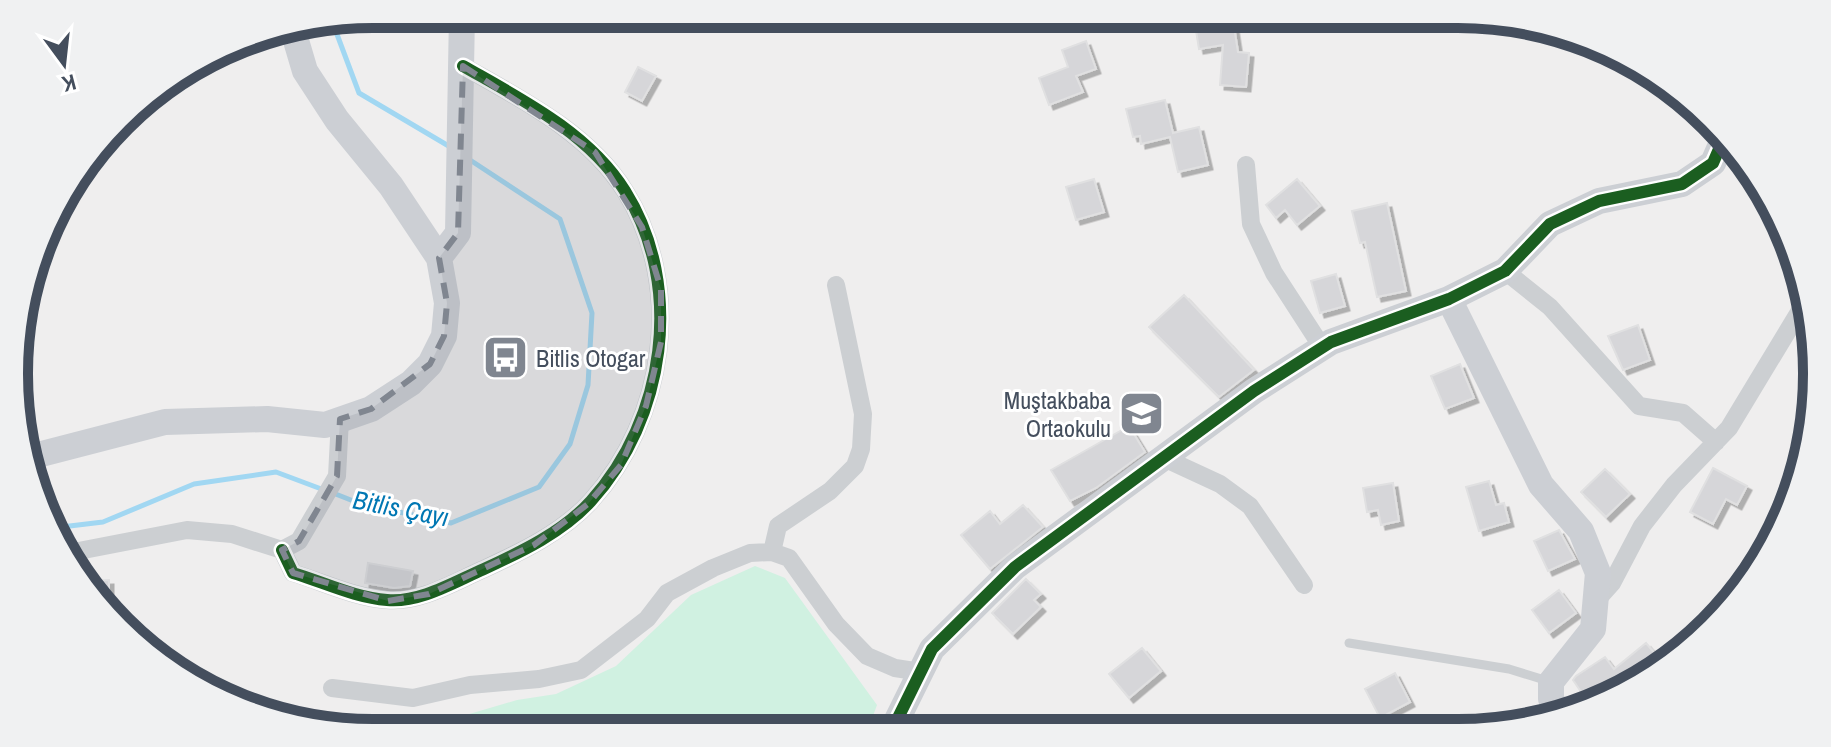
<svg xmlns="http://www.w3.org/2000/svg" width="1831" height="747" viewBox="0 0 1831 747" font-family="'Archivo Narrow',sans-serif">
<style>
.green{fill:#d0f1e1}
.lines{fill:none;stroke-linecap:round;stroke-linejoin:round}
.stream{stroke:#a1d7f2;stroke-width:5}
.building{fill:#d6d6d9;stroke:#e0e0e1;stroke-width:2;filter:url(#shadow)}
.lane{stroke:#cccfd2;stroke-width:9}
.street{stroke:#cccfd2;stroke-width:18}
.secondary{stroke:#cccfd4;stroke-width:26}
.cycleway-casing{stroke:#fff;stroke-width:17}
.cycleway{stroke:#1b5e20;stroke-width:12}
.marked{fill:#808690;fill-opacity:0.2;stroke:#808690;stroke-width:6;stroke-dasharray:16 10;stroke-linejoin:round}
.labels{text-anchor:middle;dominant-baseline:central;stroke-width:6;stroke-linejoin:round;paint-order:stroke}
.poi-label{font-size:24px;fill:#444e5d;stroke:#fff;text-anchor:start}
.water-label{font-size:26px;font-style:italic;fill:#0077b3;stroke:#fff}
.rim{fill:none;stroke:#444e5d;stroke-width:10}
</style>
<defs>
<filter id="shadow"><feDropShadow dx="4.5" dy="4.5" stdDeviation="0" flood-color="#0004"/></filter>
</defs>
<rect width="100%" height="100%" fill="#efeeee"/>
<!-- green -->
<path class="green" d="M755,566L785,578L877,705L867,732L405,733L517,700L556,694L616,666L691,595Z"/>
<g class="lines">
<!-- stream -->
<path class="stream" d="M332,21L359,93L452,148
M333,493L361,504L451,523L539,487L570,444L588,385L592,313L560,219L467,158
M53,528L103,522L194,484L276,472L324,490"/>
</g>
<!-- building -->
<path class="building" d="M1218,14H1232L1238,52L1249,53L1246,87L1220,85L1223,45L1199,49L1194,18Z
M1086,41L1096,69L1076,76L1083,92L1049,105L1039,78L1068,67L1062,50Z
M638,67L656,76L642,101L625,92Z
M1165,100L1173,133L1199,127L1208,165L1178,172L1170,137L1141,144L1140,136L1133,137L1126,109Z
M1094,179L1104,212L1076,220L1066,187Z
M1297,179L1320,206L1297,225L1285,210L1276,218L1266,205Z
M1387,203L1406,291L1377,297L1365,242L1360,243L1352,211Z
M1336,274L1345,306L1320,313L1311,281Z
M1184,295L1254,370L1219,397L1149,327Z
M1638,325L1650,360L1623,370L1608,336Z
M1460,364L1474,398L1445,409L1431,376Z
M1129,426L1145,452L1096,488L1070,501L1051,470Z
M1713,468L1747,486L1737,505L1726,499L1713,524L1690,512Z
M1605,469L1630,494L1606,517L1581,492Z
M1489,481L1496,505L1504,503L1509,522L1479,531L1466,487Z
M1393,483L1399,521L1381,525L1378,510L1367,512L1363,488Z
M1023,505L1043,527L990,569L961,535L990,511L1000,524Z
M1559,530L1575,559L1548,571L1534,541Z
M368,563L413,571L410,586L394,588L365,583Z
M1026,579L1041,594L1034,600L1041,607L1013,634L992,613Z
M109,580V607L86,581Z
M1559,590L1576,613L1549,633L1532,610Z
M1646,643L1662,662L1601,702L1596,696L1588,702L1573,680L1576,676L1605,657L1614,669Z
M1142,648L1161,671L1129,698L1109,674Z
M1395,673L1410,702L1380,718L1365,689Z"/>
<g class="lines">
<!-- lane -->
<path class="lane" d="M56,212L63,206L82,170
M1349,643L1509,669L1548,681"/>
<!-- street -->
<path class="street" d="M1246,165L1251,224L1274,273L1322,347
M1505,271L1550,307L1639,406L1683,413L1716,442
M1166,459L1220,484L1250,506L1304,585
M282,550L293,573C323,582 356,598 387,600C420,603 454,582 484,569C521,552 563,532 591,501C665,419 685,287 625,191C589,133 521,99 463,66
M772,552L778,526L830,491L855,466L861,449L863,414L836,285
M63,554L187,530L232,534L282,550L299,541L337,476L340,419
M1595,602L1612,583L1642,526L1674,485L1729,428L1804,304
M332,688L413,698L470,685L539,679L581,670L647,619L667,593L713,568L750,553L772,552L789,558L836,624L867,656L895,668L921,672"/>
<!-- secondary -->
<path class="secondary" d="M439,258L458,233L462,14
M1449,299L1541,485L1581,531L1598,573L1593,629L1551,682V699L1560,715
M26,458L165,422L267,419L325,425L371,409L411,383L430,364L444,336L447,303L439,258L391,186L337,120L305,71L292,27
M891,732L932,649L1015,567L1254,391L1331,342L1449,299L1505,271L1550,224L1599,201L1682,184L1713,163L1723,140"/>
<defs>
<path id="cycleway" d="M282,550L293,573C323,582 356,598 387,600C420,603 454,582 484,569C521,552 563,532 591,501C665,419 685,287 625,191C589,133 521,99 463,66
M891,732L932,649L1015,567L1254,391L1331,342L1449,299L1505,271L1550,224L1599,201L1682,184L1713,163L1723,140"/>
</defs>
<!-- cycleway casing -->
<use href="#cycleway" class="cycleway-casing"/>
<!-- cycleway -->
<use href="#cycleway" class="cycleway"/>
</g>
<!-- marked area -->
<path class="marked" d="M463,66L595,152L642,227L661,289V342L646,406L621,465L588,504L534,545L429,594L388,601L293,573L282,550L299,541L337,476L340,419L371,409L430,364L444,336L447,303L439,258L458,233Z"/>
<!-- icons -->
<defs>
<symbol id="bus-square" viewBox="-11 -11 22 22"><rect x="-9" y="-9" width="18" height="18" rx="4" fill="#808690" stroke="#fff"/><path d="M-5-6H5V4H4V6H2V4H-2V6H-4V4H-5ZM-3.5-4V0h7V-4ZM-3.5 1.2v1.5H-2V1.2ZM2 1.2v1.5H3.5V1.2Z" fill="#fff"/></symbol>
<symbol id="school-square" viewBox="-11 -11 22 22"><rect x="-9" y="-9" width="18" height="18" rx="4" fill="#808690" stroke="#fff"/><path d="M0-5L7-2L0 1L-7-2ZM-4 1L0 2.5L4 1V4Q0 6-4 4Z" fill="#fff"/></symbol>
</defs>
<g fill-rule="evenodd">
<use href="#bus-square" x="480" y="332" width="51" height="51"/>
<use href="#school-square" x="1116" y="388" width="51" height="51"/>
</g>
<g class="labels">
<!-- poi labels -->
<g class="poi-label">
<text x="536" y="358">Bitlis Otogar</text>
<text x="1111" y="400" text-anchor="end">Muştakbaba<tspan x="1111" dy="28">Ortaokulu</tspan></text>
</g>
<!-- water labels -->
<g class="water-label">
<text transform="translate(401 508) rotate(11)">Bitlis Çayı</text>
</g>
</g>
<!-- crop -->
<path d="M0 0H1831V747H0ZM373 28H1458A345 345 0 0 1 1803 373V374A345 345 0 0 1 1458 719H373A345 345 0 0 1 28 374V373A345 345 0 0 1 373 28Z" fill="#f0f1f2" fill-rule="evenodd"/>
<path class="rim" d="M373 28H1458A345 345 0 0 1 1803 373V374A345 345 0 0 1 1458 719H373A345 345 0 0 1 28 374V373A345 345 0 0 1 373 28Z"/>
<!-- north arrow -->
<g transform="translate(64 64) rotate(165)" stroke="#ffffff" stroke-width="6" paint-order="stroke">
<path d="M0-6L14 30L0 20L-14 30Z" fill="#444e5d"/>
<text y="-12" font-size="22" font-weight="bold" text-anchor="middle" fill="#444e5d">K</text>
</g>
</svg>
